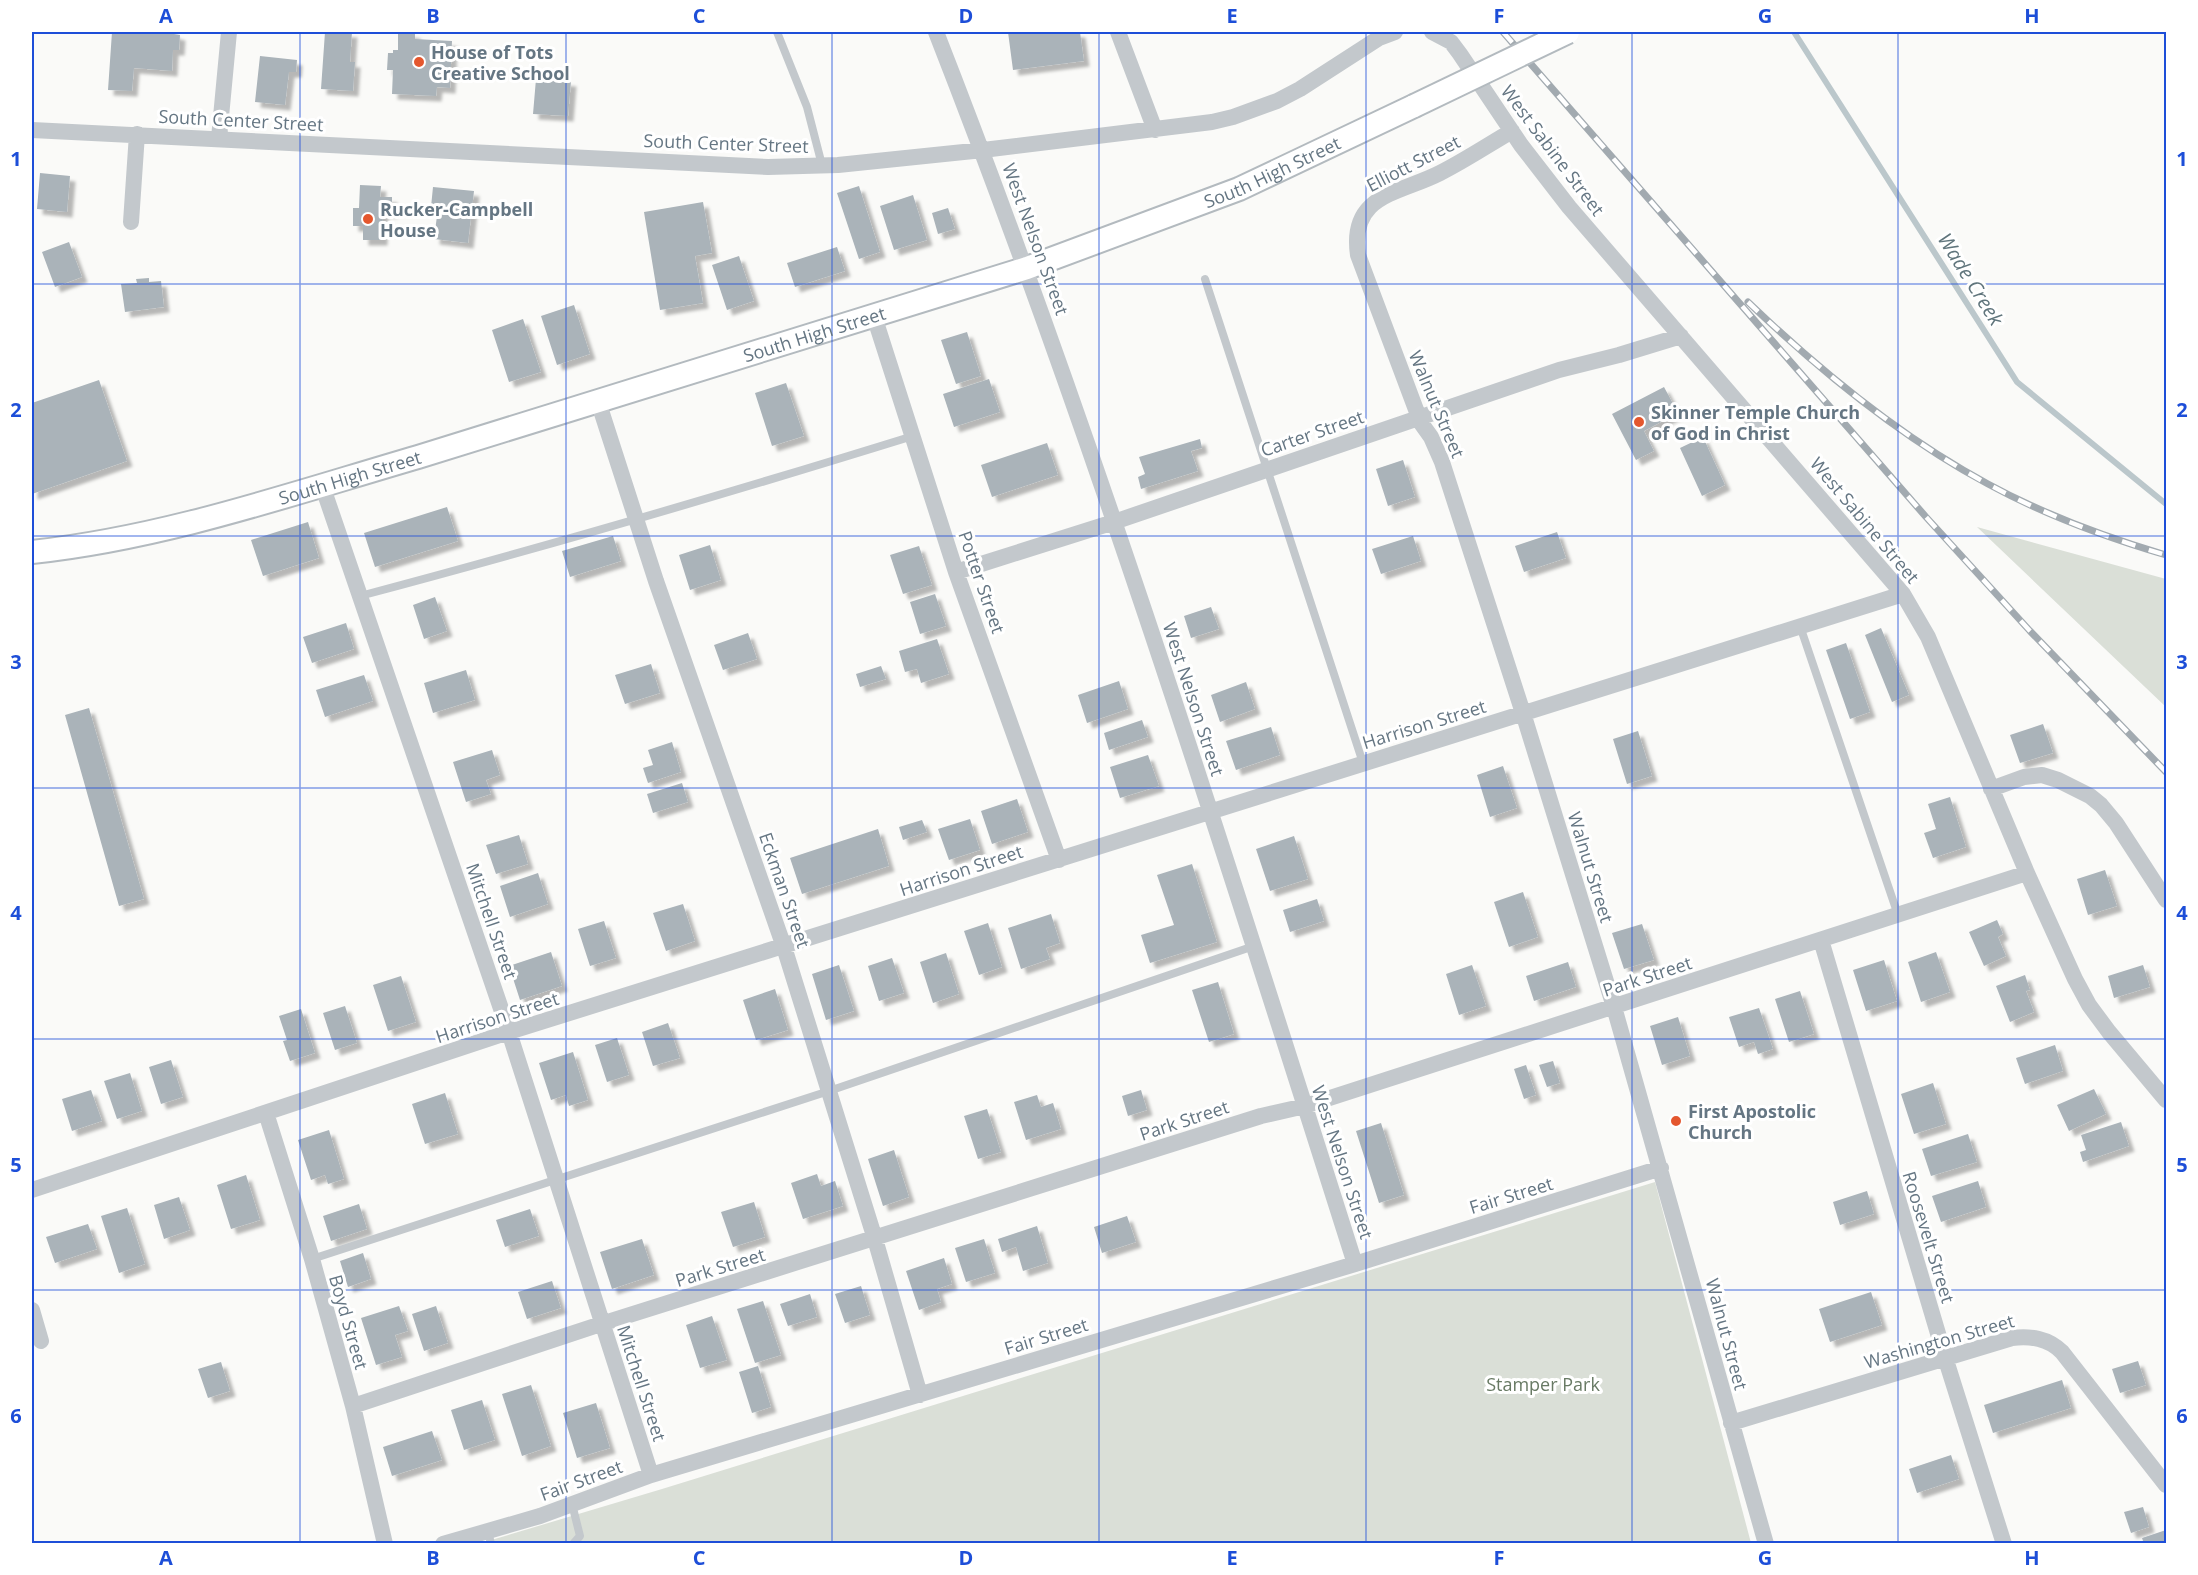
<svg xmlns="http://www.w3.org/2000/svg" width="2198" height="1575" viewBox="0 0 2198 1575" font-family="'Open Sans',sans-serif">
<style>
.green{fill:#dadfd7}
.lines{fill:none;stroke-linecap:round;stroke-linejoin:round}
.stream{stroke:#bbc7cb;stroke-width:6}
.building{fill:#aab3b9;filter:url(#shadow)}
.secondary-casing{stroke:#b3babf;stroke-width:26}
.service{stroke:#c3c8cc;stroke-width:8}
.minor{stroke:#c3c8cc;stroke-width:16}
.secondary{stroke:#fff;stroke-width:22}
.rail-casing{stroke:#a2aab0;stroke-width:7}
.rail{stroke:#fff;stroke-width:4.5;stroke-dasharray:14;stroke-linecap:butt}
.secondary-bridge-casing{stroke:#b3babf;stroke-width:26;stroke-linecap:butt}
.secondary-bridge{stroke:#fff;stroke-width:22}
.grid{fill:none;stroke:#1d4ed8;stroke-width:1.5;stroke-opacity:0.55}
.poi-dot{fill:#e4572e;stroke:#fff;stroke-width:2}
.labels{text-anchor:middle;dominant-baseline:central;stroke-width:6;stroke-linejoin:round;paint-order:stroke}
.poi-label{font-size:18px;font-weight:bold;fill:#657683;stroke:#fff;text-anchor:start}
.street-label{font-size:18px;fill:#657683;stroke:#fff}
.park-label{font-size:18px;fill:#687a64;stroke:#fff}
.water-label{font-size:20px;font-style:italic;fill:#60757c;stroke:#fff}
.neatline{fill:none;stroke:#1d4ed8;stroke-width:2}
.grid-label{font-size:20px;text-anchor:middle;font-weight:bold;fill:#1d4ed8}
</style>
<defs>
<filter id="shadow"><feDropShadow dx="5.5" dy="5.5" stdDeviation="1.5" flood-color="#0004"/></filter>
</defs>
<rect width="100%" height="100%" fill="#fafaf8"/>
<!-- green -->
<path class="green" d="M1977,527L2166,579V707Z
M1655,1182L1751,1543L478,1544L662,1489Z"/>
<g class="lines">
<!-- stream -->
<path class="stream" d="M1794,32L2017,382L2166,504"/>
</g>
<!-- building -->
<path class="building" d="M112,32H174V34L180,35L179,50H173L172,71L134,68L132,91L108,90Z
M325,32H352L350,62H355L353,91L321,89Z
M398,32L415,33V39L452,41L450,88L437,87L436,96L392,94L393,70H387L388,53H393V50H398Z
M1008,32H1080L1084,61L1013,70Z
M260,56L297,60L296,72H289L285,105L255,102Z
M536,79L571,81L568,116L533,114Z
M40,173L70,176L67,212L37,209Z
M360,185L381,186L380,197H392V213L383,212L382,240H363V226H353V208H359Z
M859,186L880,252L859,259L837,193Z
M433,187L474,191L468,243L434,239L438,208L431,207Z
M913,195L927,240L894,250L880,206Z
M703,202L712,253L695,256L703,303L660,310L644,212Z
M948,208L955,229L938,234L932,213Z
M69,242L82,277L55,287L42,252Z
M837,247L845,271L795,287L787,263Z
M739,256L754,301L727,310L712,265Z
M149,278V282L161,281L164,307L125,312L121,284L137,283L136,279Z
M574,305L590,354L557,365L541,316Z
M523,319L541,372L509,382L492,330Z
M967,332L981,376L956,384L941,340Z
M989,379L1000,412L954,427L943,394Z
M99,380L127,461L32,494V403Z
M786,383L804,436L772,446L755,393Z
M1664,387L1678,413L1644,431L1654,451L1636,460L1612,414Z
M1703,437L1725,485L1702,496L1680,448Z
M1200,439L1202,448L1191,451L1198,471L1141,489L1138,477L1145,474L1139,457Z
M1047,443L1058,475L992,497L981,465Z
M1403,460L1415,497L1388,506L1376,469Z
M447,507L458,541L375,567L364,533Z
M308,522L319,558L263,576L251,540Z
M1557,532L1566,558L1524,572L1515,546Z
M613,536L621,561L570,577L562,551Z
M1413,536L1421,561L1381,574L1372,549Z
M710,545L721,580L690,590L679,555Z
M919,546L932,585L903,594L890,555Z
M935,594L946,626L920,634L910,602Z
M435,597L447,631L424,639L413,605Z
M1211,607L1219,629L1191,638L1184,616Z
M346,623L354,649L312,663L303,637Z
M1881,628L1909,695L1892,702L1865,635Z
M748,633L757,659L723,670L714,645Z
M937,639L949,674L921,683L917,669L905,672L899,651Z
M1846,643L1870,712L1850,719L1826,650Z
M651,664L660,693L625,704L615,675Z
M881,666L886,679L860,687L856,674Z
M466,670L475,700L433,713L424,683Z
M364,675L373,701L325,717L316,690Z
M1119,681L1128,709L1087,723L1078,695Z
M1246,682L1255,709L1220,722L1211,695Z
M89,708L144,899L119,906L65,715Z
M1142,720L1148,737L1109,750L1104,733Z
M2043,724L2053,753L2020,763L2010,735Z
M1271,727L1280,755L1236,770L1226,741Z
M1638,731L1652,776L1627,784L1613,739Z
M672,742L681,772L648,783L643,768L653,765L648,750Z
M492,750L500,775L486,780L491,794L466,802L453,762Z
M1148,755L1159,786L1120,798L1110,767Z
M1503,766L1517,808L1490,817L1477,775Z
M682,783L688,802L653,813L647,794Z
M1950,797L1966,847L1933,858L1924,833L1936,829L1928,804Z
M1017,799L1028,832L992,844L981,811Z
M970,819L980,850L949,860L938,829Z
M922,820L927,832L903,840L899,827Z
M878,829L889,866L802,894L790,858Z
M519,835L528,864L496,874L486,845Z
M1294,836L1308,879L1270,891L1256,849Z
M1192,864L1217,942L1150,963L1141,935L1174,925L1157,875Z
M2105,870L2117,906L2088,915L2077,879Z
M538,873L548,904L510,917L500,886Z
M1523,892L1538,937L1509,947L1494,902Z
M1317,899L1324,921L1290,932L1283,910Z
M683,904L695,941L666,951L653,913Z
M1051,914L1060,943L1046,948L1050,959L1021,969L1008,928Z
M1997,920L2003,934L1998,937L2006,956L1984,966L1969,932Z
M604,921L616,958L590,966L578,929Z
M988,923L1002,967L979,975L964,931Z
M1642,924L1654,960L1624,969L1612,933Z
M551,952L562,986L520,1000L509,966Z
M1936,952L1950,992L1921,1002L1908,962Z
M946,953L959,994L933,1003L920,962Z
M892,958L904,993L879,1001L868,966Z
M1884,960L1897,1001L1866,1011L1853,970Z
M1568,962L1576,987L1534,1001L1526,976Z
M839,965L854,1011L826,1020L812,974Z
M1472,965L1486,1006L1459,1015L1446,974Z
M2143,965L2150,987L2114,998L2108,976Z
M2025,975L2030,990L2026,991L2034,1012L2010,1022L1996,986Z
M401,976L416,1022L388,1031L373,985Z
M1218,982L1234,1034L1209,1042L1192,990Z
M775,989L788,1030L756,1040L743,1000Z
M1800,991L1814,1034L1789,1042L1775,999Z
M345,1006L357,1043L335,1050L323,1013Z
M1759,1008L1773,1049L1758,1054L1754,1042L1739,1047L1729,1017Z
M301,1009L315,1053L290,1061L283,1041L287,1040L279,1016Z
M1678,1017L1690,1056L1662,1065L1650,1026Z
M668,1023L680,1058L653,1066L642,1032Z
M617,1038L629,1075L607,1082L595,1045Z
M2055,1045L2063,1071L2025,1084L2016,1058Z
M573,1052L588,1100L569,1106L566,1095L551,1100L539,1063Z
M171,1060L183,1097L161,1104L149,1067Z
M1553,1061L1560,1083L1547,1087L1539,1065Z
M1526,1065L1536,1095L1524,1099L1514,1069Z
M130,1073L142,1111L117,1119L104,1081Z
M1933,1083L1946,1124L1914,1134L1901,1094Z
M2094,1089L2106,1114L2069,1131L2057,1105Z
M91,1090L102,1121L72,1131L62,1099Z
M1141,1090L1147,1110L1128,1116L1122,1096Z
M445,1093L458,1134L425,1144L412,1104Z
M1037,1095L1041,1107L1053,1103L1061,1129L1026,1140L1014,1102Z
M987,1109L1001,1152L978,1159L964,1116Z
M2121,1122L2129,1146L2083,1162L2080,1152L2086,1150L2081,1135Z
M1381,1123L1404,1195L1379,1203L1356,1131Z
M329,1130L344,1179L328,1184L325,1175L311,1180L298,1140Z
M1968,1134L1977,1162L1931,1176L1922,1149Z
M894,1150L909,1197L883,1206L868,1159Z
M817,1174L821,1186L835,1181L843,1206L803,1219L791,1183Z
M246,1175L260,1220L231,1229L217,1185Z
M1978,1181L1986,1207L1941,1222L1932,1196Z
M1867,1191L1874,1214L1840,1225L1833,1202Z
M179,1197L190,1230L164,1239L154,1205Z
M754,1202L765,1237L733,1247L721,1212Z
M359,1204L367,1229L331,1241L323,1216Z
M127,1208L145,1264L119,1273L101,1216Z
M530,1209L539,1236L505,1247L496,1220Z
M1127,1216L1136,1242L1102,1253L1094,1227Z
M88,1224L97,1249L55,1263L46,1237Z
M1037,1226L1048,1263L1023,1271L1016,1247L1002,1252L998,1239Z
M642,1239L654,1275L612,1289L600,1252Z
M984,1239L995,1273L966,1282L955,1248Z
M363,1253L371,1279L348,1287L340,1261Z
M944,1258L952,1284L937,1289L941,1302L919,1310L906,1271Z
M552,1281L561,1308L527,1319L518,1292Z
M861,1286L870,1315L845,1323L835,1294Z
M1871,1292L1882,1325L1830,1342L1819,1309Z
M810,1294L817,1317L788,1326L780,1304Z
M763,1301L781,1355L755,1363L737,1309Z
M399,1306L408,1331L395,1335L402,1357L376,1365L361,1318Z
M436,1306L448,1343L424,1351L412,1314Z
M712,1316L727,1360L700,1368L686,1325Z
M2138,1361L2146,1385L2120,1393L2112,1369Z
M221,1362L230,1391L208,1398L198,1369Z
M758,1366L771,1407L752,1413L739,1372Z
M2062,1380L2071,1408L1993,1433L1984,1405Z
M531,1385L551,1446L522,1456L502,1394Z
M482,1400L495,1440L464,1450L451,1410Z
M596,1403L610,1448L577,1458L563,1413Z
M432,1431L442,1460L392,1476L383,1447Z
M1951,1455L1959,1479L1917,1493L1909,1469Z
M2143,1507L2149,1527L2131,1533L2124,1512Z
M2166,1530V1544H2144L2142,1538Z"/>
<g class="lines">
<defs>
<g id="secondary">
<path id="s1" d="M32,552C164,538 291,494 418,457L1027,268L1239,189L1414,106"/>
</g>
</defs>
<!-- secondary casing -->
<use href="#secondary" class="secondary-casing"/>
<!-- service -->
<path class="service" d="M777,32L807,107L822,165
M1205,279L1363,763
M360,596C545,547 729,493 913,436
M1800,626L1898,915
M312,1259L829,1091L1254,946
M572,1504L580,1536L573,1544
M488,1531L491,1544"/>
<!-- minor -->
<path class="minor" d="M936,32C1094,436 1224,851 1355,1264
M1118,32L1155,130
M1432,32L1451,42L1460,54L1521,145L1569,207L1903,594L1928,637L2027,873L2075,979L2089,1005L2109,1032L2166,1100
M32,130L768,167L838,165L983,150L1212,122L1233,117L1277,101L1300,89L1379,38L1395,32
M1512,131C1488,145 1464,161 1440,173C1399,194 1349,194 1358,255L1421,423L1431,437L1442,462L1523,713L1614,1007L1766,1544
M219,138L229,32
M131,222L137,134
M874,316L956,572L1059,860
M598,401L656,581L784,947L875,1239L920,1395
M322,485L509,1032L651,1475
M956,572L1114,522L1559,370L1619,355L1681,336
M1991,789L2024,777L2042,775L2058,780L2090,796L2101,805L2116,823L2166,900
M1821,940L1945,1357L2004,1544
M266,1113L312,1259L353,1406L385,1544
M32,1190L509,1032L1903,594
M32,1310L41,1341
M353,1406L601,1324L1261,1116L1305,1106L2027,873
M1731,1423L2012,1338C2031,1336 2048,1338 2062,1352L2166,1485
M443,1544L540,1516L651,1475L1355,1264L1661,1168"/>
<!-- secondary -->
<use href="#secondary" class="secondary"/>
<defs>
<path id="rail" d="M1503,32L1926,517L2030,631L2166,772
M1748,302C1818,369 1902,438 1988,484C2045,515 2105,537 2166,555"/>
</defs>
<!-- rail casing -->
<use href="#rail" class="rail-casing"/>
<!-- rail -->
<use href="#rail" class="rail"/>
<defs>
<path id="secondary-bridge" d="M1414,106L1568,32"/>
</defs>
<!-- secondary-bridge casing -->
<use href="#secondary-bridge" class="secondary-bridge-casing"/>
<!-- secondary-bridge -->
<use href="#secondary-bridge" class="secondary-bridge"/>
</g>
<!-- grid -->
<path class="grid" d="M300,32V1544M566,32V1544M832,32V1544M1099,32V1544M1366,32V1544M1632,32V1544M1898,32V1544M32,284H2166M32,536H2166M32,788H2166M32,1039H2166M32,1290H2166"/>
<!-- markers -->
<g class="poi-dot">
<circle cx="419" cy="62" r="6"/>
<circle cx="368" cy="219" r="6"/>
<circle cx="1639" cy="422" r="6"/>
<circle cx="1676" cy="1121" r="6"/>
</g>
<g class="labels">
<!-- poi labels -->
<g class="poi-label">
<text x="431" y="52">House of Tots<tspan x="431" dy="21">Creative School</tspan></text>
<text x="380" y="209">Rucker-Campbell<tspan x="380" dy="21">House</tspan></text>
<text x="1651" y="412">Skinner Temple Church<tspan x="1651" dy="21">of God in Christ</tspan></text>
<text x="1688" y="1111">First Apostolic<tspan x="1688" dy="21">Church</tspan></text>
</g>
<!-- street labels -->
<g class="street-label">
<text transform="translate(241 120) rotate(3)">South Center Street</text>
<text transform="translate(726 143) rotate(2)">South Center Street</text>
<text transform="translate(1553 150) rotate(53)">West Sabine Street</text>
<text transform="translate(1413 163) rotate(-27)">Elliott Street</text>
<text stroke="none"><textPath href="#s1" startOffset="1299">South High Street</textPath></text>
<text transform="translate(1036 239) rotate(70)">West Nelson Street</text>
<text stroke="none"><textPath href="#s1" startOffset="813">South High Street</textPath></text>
<text transform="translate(1437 404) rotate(67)">Walnut Street</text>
<text transform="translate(1312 433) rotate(-19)">Carter Street</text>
<text stroke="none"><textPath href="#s1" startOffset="327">South High Street</textPath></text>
<text transform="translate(1865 520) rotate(50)">West Sabine Street</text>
<text transform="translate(982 582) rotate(71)">Potter Street</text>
<text transform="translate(1194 699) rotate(72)">West Nelson Street</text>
<text transform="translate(1424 724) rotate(-17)">Harrison Street</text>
<text transform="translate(1591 867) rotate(73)">Walnut Street</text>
<text transform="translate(961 870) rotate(-18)">Harrison Street</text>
<text transform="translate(785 890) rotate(71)">Eckman Street</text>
<text transform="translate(492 921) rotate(71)">Mitchell Street</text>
<text transform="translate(1647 976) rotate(-18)">Park Street</text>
<text transform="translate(497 1017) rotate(-18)">Harrison Street</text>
<text transform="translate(1184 1120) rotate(-18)">Park Street</text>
<text transform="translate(1343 1162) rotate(72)">West Nelson Street</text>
<text transform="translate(1511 1195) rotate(-17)">Fair Street</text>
<text transform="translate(1929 1237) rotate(73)">Roosevelt Street</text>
<text transform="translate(720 1267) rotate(-17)">Park Street</text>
<text transform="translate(349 1322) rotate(74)">Boyd Street</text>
<text transform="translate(1727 1334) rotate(75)">Walnut Street</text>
<text transform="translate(1046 1336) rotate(-17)">Fair Street</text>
<text transform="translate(1939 1341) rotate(-16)">Washington Street</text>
<text transform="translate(642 1383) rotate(72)">Mitchell Street</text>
<text transform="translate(581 1480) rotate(-20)">Fair Street</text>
</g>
<!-- park labels -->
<g class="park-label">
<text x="1543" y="1384">Stamper Park</text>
</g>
<!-- water labels -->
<g class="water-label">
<text transform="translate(1971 279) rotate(58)">Wade Creek</text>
</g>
</g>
<!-- border -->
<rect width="2198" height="1575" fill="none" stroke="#ffffff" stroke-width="66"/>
<rect x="33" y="33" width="2132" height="1509" class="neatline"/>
<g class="grid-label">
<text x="166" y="23">A</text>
<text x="433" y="23">B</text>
<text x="699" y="23">C</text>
<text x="966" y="23">D</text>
<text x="1232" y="23">E</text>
<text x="1499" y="23">F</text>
<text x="1765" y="23">G</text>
<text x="2032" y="23">H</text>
<text x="16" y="166">1</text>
<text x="2182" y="166">1</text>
<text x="16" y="417">2</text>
<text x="2182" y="417">2</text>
<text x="16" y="669">3</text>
<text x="2182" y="669">3</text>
<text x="16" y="920">4</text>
<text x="2182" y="920">4</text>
<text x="16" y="1172">5</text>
<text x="2182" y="1172">5</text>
<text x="16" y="1423">6</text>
<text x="2182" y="1423">6</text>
<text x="166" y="1565">A</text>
<text x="433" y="1565">B</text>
<text x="699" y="1565">C</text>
<text x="966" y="1565">D</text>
<text x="1232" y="1565">E</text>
<text x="1499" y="1565">F</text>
<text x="1765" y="1565">G</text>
<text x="2032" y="1565">H</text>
</g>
</svg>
